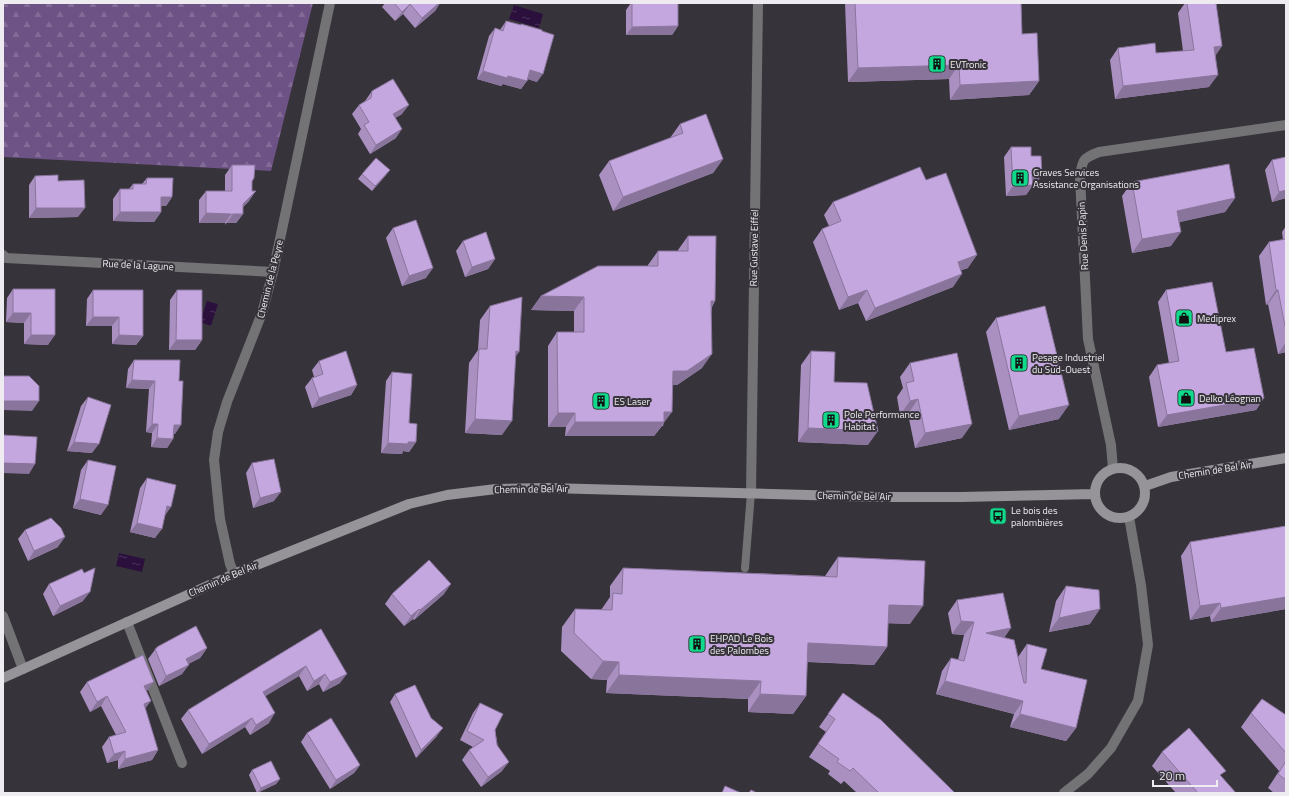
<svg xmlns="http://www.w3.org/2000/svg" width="1289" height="796" viewBox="0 0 1289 796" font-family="'Titillium Web',sans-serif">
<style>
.forest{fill:url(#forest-firs)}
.water{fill:url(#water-ripples)}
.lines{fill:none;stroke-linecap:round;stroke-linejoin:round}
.lane{stroke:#737275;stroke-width:8}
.street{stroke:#737275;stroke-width:10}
.secondary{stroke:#969399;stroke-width:10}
.wall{fill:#a990c0}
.shaded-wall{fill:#89759c}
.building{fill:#c4a7df;stroke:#89759c}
.labels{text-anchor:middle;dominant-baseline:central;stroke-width:4;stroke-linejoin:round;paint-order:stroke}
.poi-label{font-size:10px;fill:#eeecf0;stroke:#37333a;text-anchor:start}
.street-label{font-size:10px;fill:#eeecf0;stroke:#37333a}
</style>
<defs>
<pattern id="forest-firs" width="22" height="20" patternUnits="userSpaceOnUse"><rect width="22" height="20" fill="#6d5285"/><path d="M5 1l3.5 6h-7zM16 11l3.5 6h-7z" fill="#826b97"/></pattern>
<pattern id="water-ripples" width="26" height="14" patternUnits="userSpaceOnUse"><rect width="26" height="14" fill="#2b103d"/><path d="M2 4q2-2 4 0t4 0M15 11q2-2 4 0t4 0" fill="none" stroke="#4a3359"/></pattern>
</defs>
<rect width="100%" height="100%" fill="#37333a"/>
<!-- forest -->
<path class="forest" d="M3,3H313L271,171L3,157Z"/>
<!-- water -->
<path class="water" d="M514,5L543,14L539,28L509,19Z
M207,301L218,304L211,326L200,322Z
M119,553L145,559L142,572L116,566Z"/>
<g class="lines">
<!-- lane -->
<path class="lane" d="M745,568L751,493"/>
<!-- street -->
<path class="street" d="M3,255L6,258L273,272
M1113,469L1111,445L1088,339L1080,177C1082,160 1083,158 1099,152L1286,125
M751,493L758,3
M234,574L230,564L220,519L214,460L218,432L227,402L262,313L273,272L330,3
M3,616L23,669
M127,622L182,763
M1064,793L1088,774L1111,748L1138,701L1148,645L1141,585L1129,517"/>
<!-- secondary -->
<path class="secondary" d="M1095 493a25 25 0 1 1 50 0a25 25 0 1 1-50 0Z
M1145,486L1171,477L1286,458
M3,678L234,574L409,504L447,495L496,489L548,488L880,497H961L1095,494"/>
</g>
<!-- wall -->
<path class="wall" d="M385,3H440L435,11L415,28L403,14L395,21L382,7Z
M631,3H678V26L672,35H626V10Z
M845,3H1021L1022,34L1039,81L1029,95L950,100L949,79L848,82Z
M1185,3H1216L1222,46L1215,55L1209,87L1115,99L1110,60L1118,48L1156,53L1183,51L1178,13Z
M506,21L520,25L521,24L542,31L537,82L528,79L521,89L503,84L501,86L477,79L489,36L495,28L500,30Z
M372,91L402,114L395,118L396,138L370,154L358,134L361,129L352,114L359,105L365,101Z
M680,124L723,159L713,173L613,211L599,175L609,161L670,138Z
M1011,147L1031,156L1035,185H1033L1026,195L1006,196L1004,157Z
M1286,157V198L1272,202L1265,170L1272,160Z
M232,165L254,178L252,182L249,201L243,207V214L236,223H226L225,225V223H199V200L206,191H225V175Z
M362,174L386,175L372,191L358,179Z
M35,176L58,181L78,217L29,218V185Z
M147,178L172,197L166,206H161V212L154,222L113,221V199L120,189H129L133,184H142Z
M926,180L968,268L961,270L953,287L866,321L858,303L839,310L813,242L822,229L829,226L824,215L833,202Z
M1132,182L1235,198L1225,212L1179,222L1171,246L1132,253L1122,196Z
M1286,226V352L1278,354L1268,304L1266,305L1259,256L1269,242L1283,240L1282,232Z
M393,228L426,278L402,286L386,238Z
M688,236L715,301L712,307L702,368L677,385H673L663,426H662L654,436H565L566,427H548V346L557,332H574V311L531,310L541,296L648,266V265L658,251H678V250Z
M463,241L495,259L488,269L465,277L456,251Z
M13,289H55L48,345L24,344V323L6,322L7,298Z
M93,290L143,336L136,345L112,344V326H86L87,299Z
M177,290L202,340L195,350H169L170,300Z
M1166,290L1226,352L1264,398L1256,410L1158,427L1149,377L1157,365L1169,363L1158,302Z
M490,306L502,435L465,433L469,363L478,350L480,320Z
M996,318L1059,419L1009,430L986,332Z
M811,351L834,382L868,445L798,442L801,365Z
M134,360H180L175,434H174L173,439L167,448L151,447L152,433L146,432L149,389L126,388L128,369Z
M319,361L357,385L351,395L312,408L305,387L312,378L314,377L312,370Z
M910,363L962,438L915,448L908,414L900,415L897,397L903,388L900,377Z
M392,372L416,442L409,452L403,451L402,454L381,453L386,381Z
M88,397L92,453L67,451L81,406Z
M88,460L101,515L73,508L81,470Z
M252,463L274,501L253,508L246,473Z
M147,478L165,515L155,538L130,532L140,488Z
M1286,526V609L1211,622L1210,616L1190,620L1181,556L1190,542Z
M25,530L58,547L28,561L18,539Z
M838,557L910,624L888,623L887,647L874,665L807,662L806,696L793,714L748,712V699L606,693L607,680L591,679L561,651L562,627L575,609L601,610L610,597V586L623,568L825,576Z
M49,584L83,601L53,616L43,594Z
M1066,586L1090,624L1049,632L1056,601Z
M392,594H444L414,620L413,619L404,626L385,604Z
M957,600L1004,638L1018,659V657L1027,644L1076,728L1066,741L1010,727L1014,714L936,694L942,671L951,658L958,660L964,635L952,634L948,613Z
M321,629L340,683L323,692L319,684L307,691L299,676L265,696L269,723L250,735L245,727L202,754L181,719L188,710Z
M157,647L207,648L200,658L188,664L182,674L159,686L148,659Z
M87,682L147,691L146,692L145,708L158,750L152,760L118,769V760L107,763L102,747L109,737L116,735L101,706L90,712L80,692Z
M843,693L955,793H857L844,781L841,784L828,774L830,771L809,757L826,732L819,727Z
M395,694L437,736L416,758L390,702Z
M480,703L495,730L502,771L481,787L462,760L469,750L473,747L460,740L473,713Z
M1251,713L1286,715V793H1274L1268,788L1279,771L1241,727Z
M307,733L360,765L354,773L330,789L301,742Z
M1162,752L1222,777L1236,793H1176L1152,766Z
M252,770L280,779L276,784L257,793L249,775Z"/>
<!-- shaded-wall -->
<path class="shaded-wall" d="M439,3H440L435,11L415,28L422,18Z
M410,4L403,14L395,21L402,12Z
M678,26L672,35H626L632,27Z
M1222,46L1214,58V47Z
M959,65L949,79L848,82L858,68Z
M530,70L543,74L537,82L524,78Z
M483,71L508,76L527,81L521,89L503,84L501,86L477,79Z
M1218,75L1209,87L1115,99L1123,86Z
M1039,81L1029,95L950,100L960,85Z
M409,105L402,114L387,123L393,114Z
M402,129L396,138L370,154L376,145Z
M723,159L713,173L613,211L623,197Z
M390,170L386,175L372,191L375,186Z
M1042,175L1035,185H1028H1033L1026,195L1006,196L1013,186L1032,176Z
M1286,190V198L1272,202L1279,192Z
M256,191L249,201L236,213L243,204Z
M161,197H172L166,206H154Z
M1235,198L1225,212L1167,225L1177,211Z
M36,208H85L78,217L29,218Z
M120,212H161L154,222L113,221Z
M206,213L231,214L225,223H199Z
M233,214H243L236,223H226L225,225Z
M1181,232L1171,246L1132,253L1142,239Z
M977,255L968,268L949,275L958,262Z
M495,259L488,269L465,277L472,267Z
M433,268L426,278L402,286L409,276Z
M962,274L953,287L866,321L875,308Z
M867,290L858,303L839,310L848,297Z
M1276,290H1278L1268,304L1266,305Z
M541,296L584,297L574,311L531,310Z
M711,301H715L706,316Z
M13,313H31L24,323L6,322Z
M93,317H119L112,326H86Z
M31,335H55L48,345L24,344Z
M119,335L143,336L136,345L112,344Z
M176,340H202L195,350H169Z
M1286,342V352L1278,354Z
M516,351L519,352L509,366Z
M712,354L702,368L677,385H663L673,371Z
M132,380L155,381L149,389L126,388Z
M357,385L351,395L312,408L319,398Z
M1264,398L1256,410L1158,427L1167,415Z
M918,399L908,414L900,415L910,401Z
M3,401H39L32,411L3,410Z
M1069,405L1059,419L1009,430L1019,416Z
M664,412H672L654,436H565L575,422Z
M558,413H575L566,427H548Z
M475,419L512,421L502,435L465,433Z
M152,424H158L152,433L146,432Z
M972,424L962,438L915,448L925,433Z
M174,425H181L175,434H168Z
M808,428L878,431L868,445L798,442Z
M157,438L173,439L167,448L151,447Z
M74,442L99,444L92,453L67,451Z
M408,442H416L409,452L403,451L402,454L381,453L388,443Z
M3,463L35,464L29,474L3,473Z
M281,492L274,501L253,508L260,498Z
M80,499L108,505L101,515L73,508Z
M167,506L171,507L164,517Z
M137,523L162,529L155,538L130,532Z
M65,537L58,547L28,561L34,551Z
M451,584L444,594L414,620L420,610Z
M90,592L83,601L53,616L60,606Z
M1286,597V609L1211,622L1221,608Z
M1220,603L1210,616L1190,620L1200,606Z
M889,605L923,606L910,624L876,623Z
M419,609L413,619L404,626L411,616Z
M1100,609L1090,624L1049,632L1059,618Z
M961,621L974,622L964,635L952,634Z
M1011,628L1002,641L986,633Z
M808,643L887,647L874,665L795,661Z
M207,648L200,658L179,669L186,659Z
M603,661L619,662L607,680L591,679Z
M189,665L182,674L159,686L166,676Z
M306,666L299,676L256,702L263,692Z
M325,674L319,684L307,691L314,681Z
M347,674L340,683L323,692L330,682Z
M619,675L761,681L748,699L606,693Z
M945,681L1023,701L1014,714L936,694Z
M154,682L147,691L137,696L144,686Z
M760,694L806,696L793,714L748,712Z
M107,696L101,706L90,712L97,702Z
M151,701L144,710V704Z
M275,713L269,723L250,735L256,725Z
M1020,714L1076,728L1066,741L1010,727Z
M252,718L245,727L202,754L209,744Z
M443,728L437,736L416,758L421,750Z
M158,750L152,760L118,769L125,759Z
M125,751L118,760L107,763L114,754Z
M509,762L502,771L481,787L488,777Z
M360,765L354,773L330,789L336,780Z
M280,779L276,784L257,793L261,788Z"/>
<!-- building -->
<path class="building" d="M394,3H439L422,18L410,4L402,12Z
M632,3H678V26L632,27Z
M855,3H1021L1022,34L1037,33L1039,81L960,85L959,65L858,68Z
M1187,3H1216L1222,46L1214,47L1218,75L1123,86L1118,48L1155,43L1156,53L1194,50Z
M506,21L521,25V24L542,30V31L554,35L543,74L530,70L527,81L508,76L507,78L483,71L495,28L503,31Z
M393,79L409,105L393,114L402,129L376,145L364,125L369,122L359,105L371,98L372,91Z
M706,114L723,159L623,197L609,161L683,133L680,124Z
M1011,147H1031V156H1041L1042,175L1032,176L1033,185L1013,186Z
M1286,157V190L1279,192L1272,160Z
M376,158L390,170L375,186L362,174Z
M1229,164L1235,198L1177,211L1181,232L1142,239L1132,182Z
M232,165H255L254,178L252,181V191H256L243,204V214H233L231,215V214L206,213V191H232Z
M920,167L926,180L946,173L977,255L958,262L962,274L875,308L867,290L848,297L822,229L841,221L833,202Z
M58,175V181L84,180L85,208H36L35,176Z
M147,178H173L172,197H161V212H120V189H133V184H146Z
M416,220L433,268L409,276L393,228Z
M486,232L495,259L472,267L463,241Z
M688,236H716L715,301H711L712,354L687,371H673L672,412H664V422H575V413H558L557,332H584V297L541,296L598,266H658V251H688Z
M1286,239V331L1278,290H1276L1269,242Z
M1212,282L1226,352L1254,348L1264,398L1167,415L1157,365L1179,361L1166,290Z
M13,289H55V335H31V313H13Z
M93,290H143V336L119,335V317H93Z
M177,290H202V340H176Z
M522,297L519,352L516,351L512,421L475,419L479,349H487L490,306Z
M1045,306L1069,405L1019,416L996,318Z
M346,351L357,385L319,398L312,378L323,374L319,361Z
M811,351L835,352L834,382L867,383L878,431L808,428Z
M957,353L972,424L925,433L918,399L910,401L906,383L914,381L910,363Z
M134,360H180L179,381H183L181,425H174L173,439L157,438L158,424H152L155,381L132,380Z
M392,372L412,374L409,423L417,424L416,442H408V444L388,443Z
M3,376H29L39,386V401H3Z
M88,397L111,405L99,444L74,442Z
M3,435L37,437L35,464L3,463Z
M274,459L281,492L260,498L252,463Z
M88,460L116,466L108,505L80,499Z
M147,478L176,485L171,507L167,506L162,529L137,523Z
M51,518L61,528L65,537L34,551L25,530Z
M1286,526V597L1221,608L1220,603L1200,606L1190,542Z
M838,557L925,561L923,606L889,605L887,647L808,643L806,696L760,694L761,681L619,675V662L603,661L574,633L575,609L612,610L613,593L622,594L623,568L837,577Z
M429,560L451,584L420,610L419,609L411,616L392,594Z
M95,568L90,592L60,606L49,584L82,569L84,573Z
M1066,586L1099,590L1100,609L1059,618Z
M1003,593L1011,628L986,633L1014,640L1024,683H1026L1027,644L1047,649L1041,669L1087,680L1076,728L1020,714L1023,701L945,681L951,658L964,661L974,622L961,621L957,600Z
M196,626L207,648L186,659L189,665L166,676L155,649L157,648V647Z
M321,629L347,674L330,682L325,674L314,681L306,666L263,692L275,713L256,725L252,718L209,744L188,710Z
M143,655L154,682L144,686L151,701L144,704L158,750L125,759V751L114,754L109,737L126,732L107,696L97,702L87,682Z
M415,685L431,718L443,728L421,750L395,694Z
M843,693L881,720L955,793H879L853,768L850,771L837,762L839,759L818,744L835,719L828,714Z
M1262,699L1286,715V753L1251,713Z
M480,703L503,714L495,730L497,745L509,762L488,777L469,750L484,740L467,731Z
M331,718L360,765L336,780L307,733Z
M1189,728L1226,771L1220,775L1236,793H1198L1162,752Z
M271,761L280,779L261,788L252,770Z
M1286,761V780L1278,774Z
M725,786L741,793H722Z
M751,790L757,793H749Z"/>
<!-- icons -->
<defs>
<symbol id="building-square" viewBox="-11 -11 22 22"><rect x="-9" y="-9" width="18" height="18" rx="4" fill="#0fd98a" stroke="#37333a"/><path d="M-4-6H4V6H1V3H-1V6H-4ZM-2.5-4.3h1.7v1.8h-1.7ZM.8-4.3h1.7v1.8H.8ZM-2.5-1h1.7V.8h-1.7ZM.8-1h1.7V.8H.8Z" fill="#111"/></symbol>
<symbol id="shop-square" viewBox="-11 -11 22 22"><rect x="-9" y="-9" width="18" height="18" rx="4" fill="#0fd98a" stroke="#37333a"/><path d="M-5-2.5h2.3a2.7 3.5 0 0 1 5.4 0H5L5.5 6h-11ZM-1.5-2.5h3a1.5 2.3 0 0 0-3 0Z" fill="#111"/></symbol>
<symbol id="bus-square" viewBox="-11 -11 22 22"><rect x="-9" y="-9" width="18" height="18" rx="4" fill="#0fd98a" stroke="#37333a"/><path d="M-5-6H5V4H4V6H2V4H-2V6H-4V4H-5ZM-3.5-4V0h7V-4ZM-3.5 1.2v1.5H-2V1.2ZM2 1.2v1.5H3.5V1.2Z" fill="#111"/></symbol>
</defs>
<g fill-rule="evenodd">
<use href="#building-square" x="927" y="54" width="20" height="20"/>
<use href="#building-square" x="1010" y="168" width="20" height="20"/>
<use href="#shop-square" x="1174" y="308" width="20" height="20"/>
<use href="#building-square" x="1009" y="353" width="20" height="20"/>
<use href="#shop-square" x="1176" y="388" width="20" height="20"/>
<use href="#building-square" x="591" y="391" width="20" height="20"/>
<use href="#building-square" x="821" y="410" width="20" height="20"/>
<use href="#bus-square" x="988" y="506" width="20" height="20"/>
<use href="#building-square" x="687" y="634" width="20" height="20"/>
</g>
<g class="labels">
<!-- poi labels -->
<g class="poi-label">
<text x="950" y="64">EVTronic</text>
<text x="1033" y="172">Graves Services<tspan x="1033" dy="12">Assistance Organisations</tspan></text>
<text x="1197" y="318">Mediprex</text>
<text x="1032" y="357">Pesage Industriel<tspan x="1032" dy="12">du Sud-Ouest</tspan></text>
<text x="1199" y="398">Delko Léognan</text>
<text x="614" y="401">ES Laser</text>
<text x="844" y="414">Pole Performance<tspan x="844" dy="12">Habitat</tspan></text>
<text x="1011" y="510">Le bois des<tspan x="1011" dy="12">palombières</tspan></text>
<text x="710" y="638">EHPAD Le Bois<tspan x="710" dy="12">des Palombes</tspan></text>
</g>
<!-- street labels -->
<g class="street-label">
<text transform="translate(1083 236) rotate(-93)">Rue Denis Papin</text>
<text transform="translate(754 248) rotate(-89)">Rue Gustave Eiffel</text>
<text transform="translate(138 265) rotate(3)">Rue de la Lagune</text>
<text transform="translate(270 279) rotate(-76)">Chemin de la Peyre</text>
<text transform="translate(1215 470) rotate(-9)">Chemin de Bel Air</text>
<text transform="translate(531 489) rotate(-1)">Chemin de Bel Air</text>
<text transform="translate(854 496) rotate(1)">Chemin de Bel Air</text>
<text transform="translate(223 579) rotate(-23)">Chemin de Bel Air</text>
</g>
</g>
<!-- border -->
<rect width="1289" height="796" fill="none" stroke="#eeecf0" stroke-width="8"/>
<!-- scale -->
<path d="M1153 780v6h64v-6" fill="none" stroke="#eeecf0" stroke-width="2"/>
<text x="1159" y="780" font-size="12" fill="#eeecf0" stroke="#37333a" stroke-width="3" paint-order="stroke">20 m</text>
</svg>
